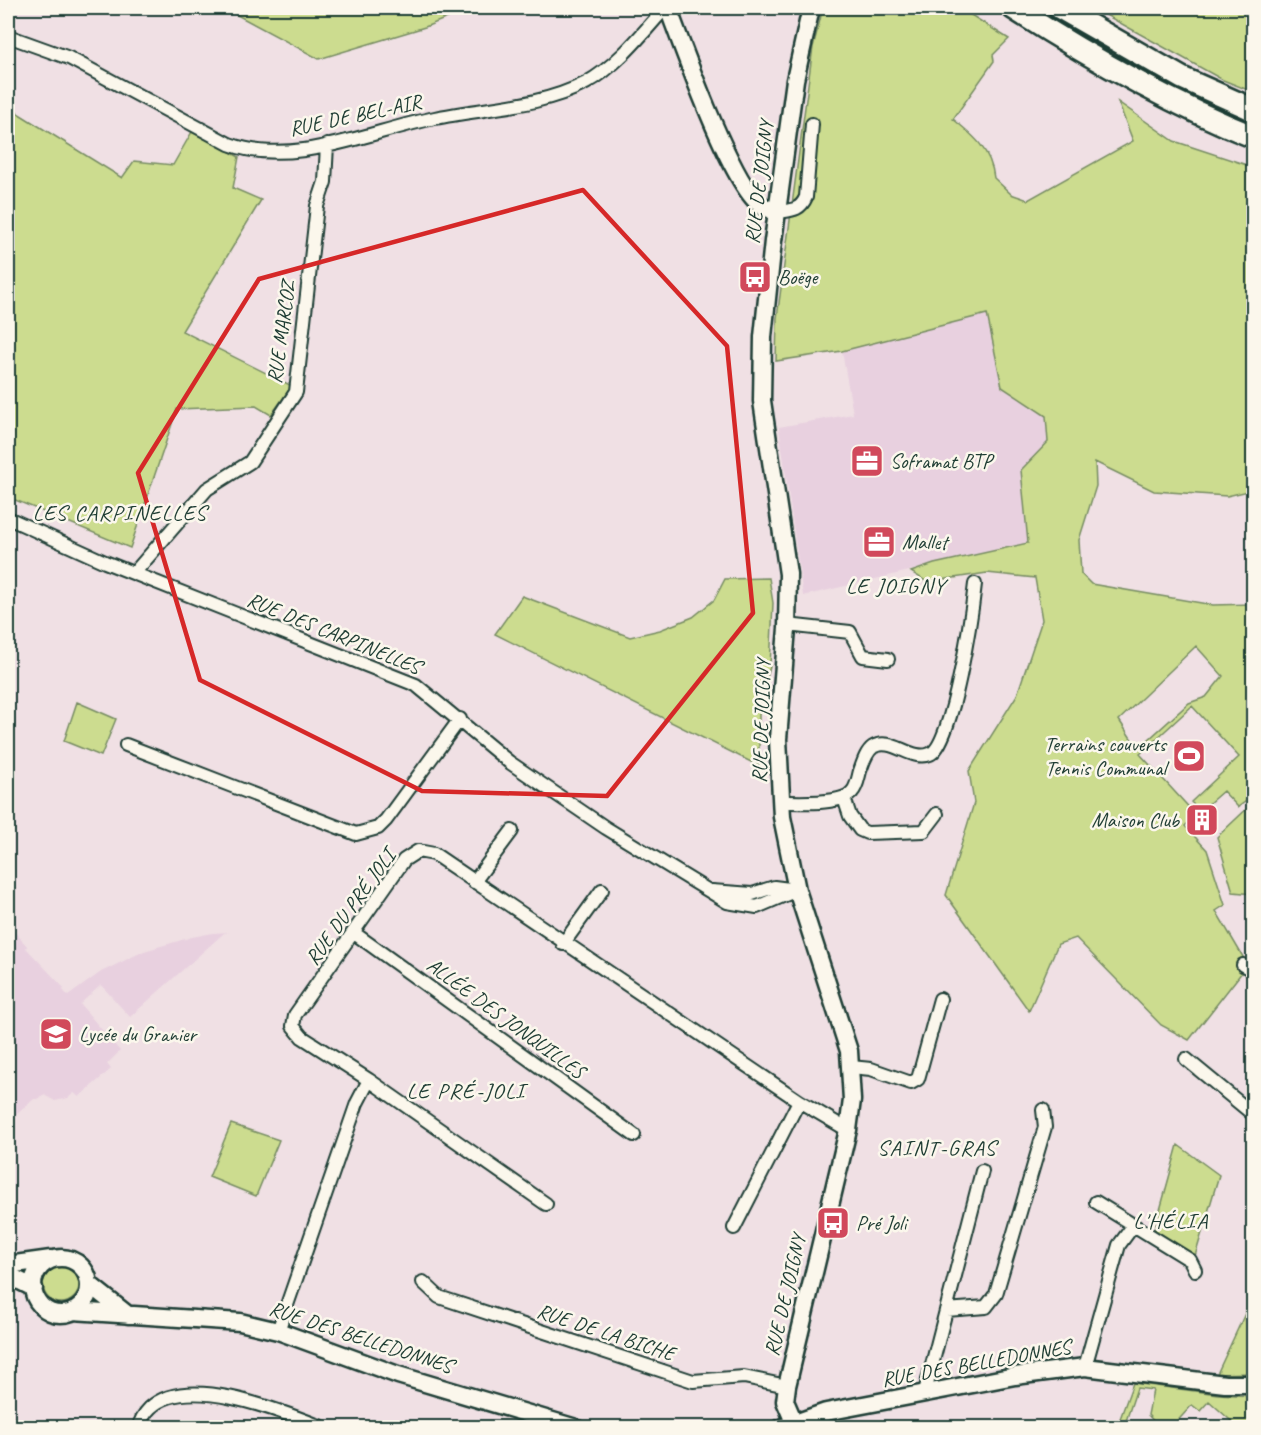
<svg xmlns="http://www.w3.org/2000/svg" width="1261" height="1435" viewBox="0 0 1261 1435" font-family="Caveat,sans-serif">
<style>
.built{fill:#e8d0df}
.green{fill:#ccdc8f;stroke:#768c62;stroke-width:1.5;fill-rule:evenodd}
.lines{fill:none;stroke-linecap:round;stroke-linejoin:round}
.street-casing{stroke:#1f3d34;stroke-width:16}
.secondary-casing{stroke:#1f3d34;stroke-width:21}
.highway-casing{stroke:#1f3d34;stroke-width:26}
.street{stroke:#fbf7ec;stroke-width:12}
.secondary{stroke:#fbf7ec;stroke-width:16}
.highway{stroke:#fbf7ec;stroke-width:21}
.marked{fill:none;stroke:#d62828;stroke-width:4.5;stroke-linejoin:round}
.labels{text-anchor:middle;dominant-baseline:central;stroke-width:5;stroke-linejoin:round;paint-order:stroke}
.street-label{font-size:21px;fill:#1f3d34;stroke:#fbf7ec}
.poi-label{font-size:21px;fill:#1f3d34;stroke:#fbf7ec;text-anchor:start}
.neighbourhood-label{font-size:22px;letter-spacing:1.5px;fill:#1f3d34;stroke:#fbf7ec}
</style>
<rect width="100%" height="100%" fill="#f0e0e4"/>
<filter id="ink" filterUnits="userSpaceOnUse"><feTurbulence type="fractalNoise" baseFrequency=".0167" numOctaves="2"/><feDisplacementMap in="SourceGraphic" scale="12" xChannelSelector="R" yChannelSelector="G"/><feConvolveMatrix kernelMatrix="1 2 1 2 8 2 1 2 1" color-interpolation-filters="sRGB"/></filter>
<g filter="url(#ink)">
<!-- built -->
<path class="built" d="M988,314L1002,387L1046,416L1048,442L1021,470L1028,543L803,596L779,427L853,414L842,351Z
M8,924L27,946L26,948L64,988L63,990L68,996L101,972L144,951L192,937L213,933L229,932L224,933L130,1017L101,985L80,1004L120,1051L107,1064L111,1069L79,1097L74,1093L68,1098L55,1101L44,1095L38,1099H34L8,1122Z"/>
<!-- green -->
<path class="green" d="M224,8H472L425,27L319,59Z
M823,8H960L1009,39L993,55L994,61L953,119C974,136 991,150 994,178L1011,194L1028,200L1133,141L1118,102L1174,141L1253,167V490L1227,496L1154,491L1095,462L1096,486L1079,540L1081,574L1091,584L1213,605L1253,604V796L1238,807L1223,791L1200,811L1191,802L1239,757L1192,706L1140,754L1196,815L1185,826L1207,850L1225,905L1216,911L1246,962L1253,956V971L1246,967L1189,1040L1161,1025L1076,938L1058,944L1029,1011L946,895L974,803L969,771L1017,695L1042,620L1035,578L987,573L927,582L911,572L934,564L1028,543L1021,470L1048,442L1046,416L1002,387L987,314L842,351L776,361L777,318L813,47ZM1196,646L1223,676L1206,697L1189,703L1138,749L1119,720Z
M1093,8H1253V92L1223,80Z
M8,107L122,178L134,161L173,165L193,130L239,157L233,188L261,200L182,331L292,386L271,415L256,406L177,409L130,548L8,497Z
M769,578L773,603L770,667L759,706V766L495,634L522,596L630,637L660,630L693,617L714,600L725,579Z
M77,702L116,719L101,756L64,741Z
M1253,803V894L1233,892L1217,837Z
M231,1124L279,1140L256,1196L209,1177Z
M1178,1145L1219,1175L1195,1256L1154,1232Z
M43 1285a18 18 0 1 1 36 0a18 18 0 1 1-36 0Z
M1248,1307L1253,1310V1373L1217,1374Z
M1133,1383L1218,1394L1253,1396V1427H1238L1209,1401L1200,1411L1192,1405L1172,1427H1159L1148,1415L1153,1390L1137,1388L1124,1427H1117Z"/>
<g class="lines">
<defs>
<path id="street" d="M8,36L69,58L229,144C294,168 370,131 435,118C484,108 540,107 586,83C616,67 643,33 665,8
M778,212C791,210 800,211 806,197L812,124
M8,518L105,562L416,685L509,762L606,828L727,902L757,907L797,890
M135,572L207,489L250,462L296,392L317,206L325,182L327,145
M787,625L850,632L863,656L888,659
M126,745L356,834L378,828L386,820L460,719
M844,798L850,816L860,830L867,833L924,831L937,814
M781,802C797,802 842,805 852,792C857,787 858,778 860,771C863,763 866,752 873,747C891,736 912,762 930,754C953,745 972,611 975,584
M474,882L512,831
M712,891L752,894L774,887L797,890
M354,933L634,1135
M563,944L602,890
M1243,965L1254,971
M1186,1059L1254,1115
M851,1067L871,1069L911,1083L918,1079L940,999
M369,1080L546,1204
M1096,1202L1190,1260L1195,1270
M734,1228L799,1101
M423,1282L439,1297L693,1381L744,1377L787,1386
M946,1310L986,1307L996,1294L1045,1127L1043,1110
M278,1331L357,1103L369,1080L302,1037L293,1026L295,1015L404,860L418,851L434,854L799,1101L848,1130
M1085,1367L1119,1245L1133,1226
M925,1392L982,1171
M139,1428C140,1420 145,1413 150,1408C187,1372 283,1412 324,1428"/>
<path id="secondary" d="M668,8C682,45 732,187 761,205C765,208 773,210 778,212
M33 1286a28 28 0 1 1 56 0a28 28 0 1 1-56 0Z
M8,1265L51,1259
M8,1275L34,1288
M89,1284L128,1315
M73,1311L240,1322L278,1331L398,1375L576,1428
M794,1422L785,1401L787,1386L848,1130L852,1100L849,1051L797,890L782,817L778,739L787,628L788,574L762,401L763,337L773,241L795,80L811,8
M781,1428L826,1412L1015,1376L1085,1367L1225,1384H1254"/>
<path id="highway" d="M1013,8C1089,57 1169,103 1254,137
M1060,8L1182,78L1254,110"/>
</defs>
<!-- street casing -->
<use href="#street" class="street-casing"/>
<!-- secondary casing -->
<use href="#secondary" class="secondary-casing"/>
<!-- highway casing -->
<use href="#highway" class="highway-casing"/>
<!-- street -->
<use href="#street" class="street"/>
<!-- secondary -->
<use href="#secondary" class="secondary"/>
<!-- highway -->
<use href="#highway" class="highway"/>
</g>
</g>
<!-- marked area -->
<path class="marked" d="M583,190L727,346L753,613L607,796L422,791L200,680L138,473L259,279Z"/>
<!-- icons -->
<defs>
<symbol id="bus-square" viewBox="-11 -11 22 22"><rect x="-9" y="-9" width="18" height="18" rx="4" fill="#d1495b" stroke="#fbf7ec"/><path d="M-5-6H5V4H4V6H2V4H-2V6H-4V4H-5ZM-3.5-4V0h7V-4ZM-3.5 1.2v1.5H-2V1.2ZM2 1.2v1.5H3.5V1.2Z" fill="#fff"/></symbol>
<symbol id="office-square" viewBox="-11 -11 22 22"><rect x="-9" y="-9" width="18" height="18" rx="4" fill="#d1495b" stroke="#fbf7ec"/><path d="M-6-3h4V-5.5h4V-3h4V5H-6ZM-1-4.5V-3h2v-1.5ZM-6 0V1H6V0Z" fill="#fff"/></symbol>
<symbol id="stadium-square" viewBox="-11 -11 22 22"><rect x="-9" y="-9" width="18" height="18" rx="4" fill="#d1495b" stroke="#fbf7ec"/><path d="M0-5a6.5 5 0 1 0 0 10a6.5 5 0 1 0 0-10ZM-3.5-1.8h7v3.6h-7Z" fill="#fff"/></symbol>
<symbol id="building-square" viewBox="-11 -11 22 22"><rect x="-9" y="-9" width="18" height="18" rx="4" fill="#d1495b" stroke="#fbf7ec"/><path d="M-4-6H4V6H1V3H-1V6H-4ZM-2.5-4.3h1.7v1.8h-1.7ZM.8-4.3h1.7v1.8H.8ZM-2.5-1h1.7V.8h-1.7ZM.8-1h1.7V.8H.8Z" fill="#fff"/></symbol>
<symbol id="school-square" viewBox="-11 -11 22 22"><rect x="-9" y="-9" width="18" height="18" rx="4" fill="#d1495b" stroke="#fbf7ec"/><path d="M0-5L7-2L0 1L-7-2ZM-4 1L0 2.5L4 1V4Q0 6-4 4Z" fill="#fff"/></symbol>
</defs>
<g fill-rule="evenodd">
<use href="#bus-square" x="736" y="258" width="38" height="38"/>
<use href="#office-square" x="848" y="442" width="38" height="38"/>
<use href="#office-square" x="860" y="523" width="38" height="38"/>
<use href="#stadium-square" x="1170" y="737" width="38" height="38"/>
<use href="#building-square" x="1183" y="801" width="38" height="38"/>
<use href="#school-square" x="37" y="1015" width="38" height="38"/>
<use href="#bus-square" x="814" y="1204" width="38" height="38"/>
</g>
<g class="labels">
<!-- street labels -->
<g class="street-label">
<text transform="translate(355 115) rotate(-12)">RUE DE BEL-AIR</text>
<text transform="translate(759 182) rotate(-83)">RUE DE JOIGNY</text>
<text transform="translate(281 332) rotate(-82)">RUE MARCOZ</text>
<text transform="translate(334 633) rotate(22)">RUE DES CARPINELLES</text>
<text transform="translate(761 721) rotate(-88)">RUE DE JOIGNY</text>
<text transform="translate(350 907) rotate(-54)">RUE DU PRÉ JOLI</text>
<text transform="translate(506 1018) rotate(36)">ALLÉE DES JONQUILLES</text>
<text transform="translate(785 1295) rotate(-77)">RUE DE JOIGNY</text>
<text transform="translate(606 1332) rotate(18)">RUE DE LA BICHE</text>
<text transform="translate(361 1337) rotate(18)">RUE DES BELLEDONNES</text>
<text transform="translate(976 1363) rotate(-10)">RUE DES BELLEDONNES</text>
</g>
<!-- poi labels -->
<g class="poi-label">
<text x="778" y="277">Boëge</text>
<text x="890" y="461">Soframat BTP</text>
<text x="902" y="542">Mallet</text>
<text x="1166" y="744" text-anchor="end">Terrains couverts<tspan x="1166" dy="24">Tennis Communal</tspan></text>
<text x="1179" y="820" text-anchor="end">Maison Club</text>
<text x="79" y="1034">Lycée du Granier</text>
<text x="856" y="1223">Pré Joli</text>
</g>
<!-- neighbourhood labels -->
<g class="neighbourhood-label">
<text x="120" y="513">LES CARPINELLES</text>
<text x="896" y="586">LE JOIGNY</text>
<text x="466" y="1091">LE PRÉ-JOLI</text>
<text x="937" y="1148">SAINT-GRAS</text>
<text x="1171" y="1221">L'HÉLIA</text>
</g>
</g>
<!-- margin -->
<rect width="1261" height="1435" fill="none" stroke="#fbf7ec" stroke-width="30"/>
<rect x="15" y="15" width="1231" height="1405" fill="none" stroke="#1f3d34" stroke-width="2" filter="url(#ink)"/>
</svg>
